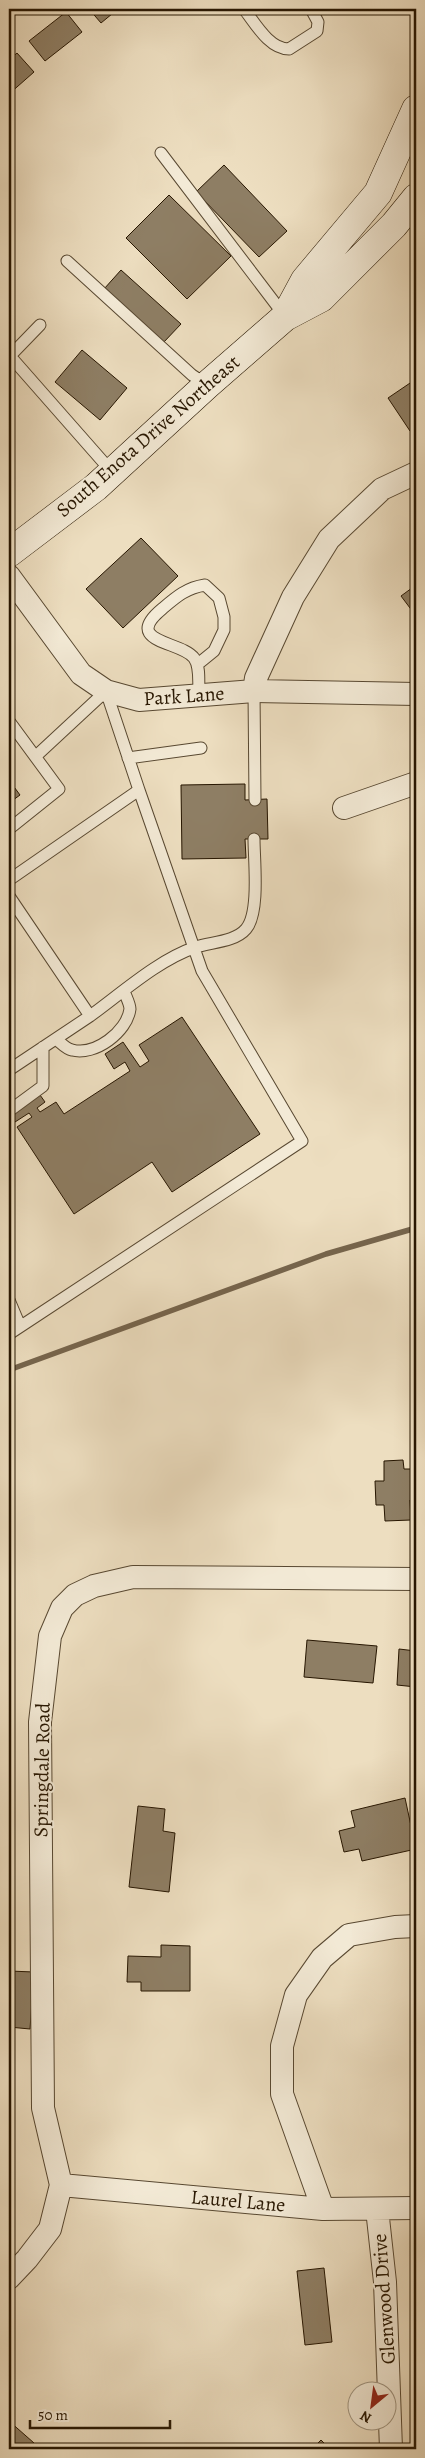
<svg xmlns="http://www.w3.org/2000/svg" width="425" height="2458" viewBox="0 0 425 2458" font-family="Alegreya,serif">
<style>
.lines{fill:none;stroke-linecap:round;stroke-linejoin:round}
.stream{stroke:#76654d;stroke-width:5.5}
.building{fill:#8e7e64;stroke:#271601}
.lane-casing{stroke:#584831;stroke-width:13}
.street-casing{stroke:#584831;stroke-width:24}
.secondary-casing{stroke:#271601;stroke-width:29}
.lane{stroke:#f3ead6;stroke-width:11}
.street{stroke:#f3ead6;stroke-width:22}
.secondary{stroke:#f3ead6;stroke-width:28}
.labels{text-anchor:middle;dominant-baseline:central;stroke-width:4;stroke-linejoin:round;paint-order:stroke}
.street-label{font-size:20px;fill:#271601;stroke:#f3ead6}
</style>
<rect width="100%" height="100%" fill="#eddec0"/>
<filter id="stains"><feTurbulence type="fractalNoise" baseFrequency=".004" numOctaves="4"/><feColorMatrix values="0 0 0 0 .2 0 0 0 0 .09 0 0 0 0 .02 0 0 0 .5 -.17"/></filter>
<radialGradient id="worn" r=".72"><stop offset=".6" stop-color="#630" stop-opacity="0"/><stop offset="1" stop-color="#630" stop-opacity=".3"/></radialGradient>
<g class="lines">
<!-- stream -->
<path class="stream" d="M9,1370L326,1254L416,1228"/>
</g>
<!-- building -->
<path class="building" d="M89,9H118L101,23Z
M66,12L82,32L45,61L29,41Z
M17,53L34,72L9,94V60Z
M224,165L287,231L259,257L196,192Z
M169,195L231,256L187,299L126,238Z
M121,270L181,324L163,343L104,289Z
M82,350L127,388L100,420L55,382Z
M416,379V427L410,431L388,398Z
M141,538L178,576L123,628L86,589Z
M416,585V616L401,596Z
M9,780L20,795L9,803Z
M245,784V800L267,799L268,839H245L246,858L182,859L181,785Z
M182,1017L260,1134L172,1192L152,1162L74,1214L17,1127L32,1117L29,1113L15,1122L10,1115L40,1095L45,1102L37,1108L40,1112L56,1102L64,1114L130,1071L125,1062L114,1069L105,1054L123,1042L140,1067L149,1061L139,1045Z
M403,1460L404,1469H416V1500H410L411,1520L385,1521L384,1505H376L375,1481H384V1461Z
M307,1640L377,1646L373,1683L304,1677Z
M399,1649L416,1651V1687L397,1685Z
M405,1798L416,1849L362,1861L359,1849L344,1852L339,1831L355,1827L351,1811Z
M138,1806L165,1809L163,1831L175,1833L169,1892L129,1887Z
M161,1945L190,1946V1991H141V1982H127L128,1956L161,1957Z
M9,1971L34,1972L30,2029L9,2027Z
M324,2268L332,2342L305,2345L297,2271Z
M9,2421L34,2443L28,2449H9Z
M321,2440L330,2449H312Z"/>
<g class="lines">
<defs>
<path id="lane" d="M244,9C255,23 269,49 289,49L317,31L318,22L311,9
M161,153L284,315
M67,261L192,375L207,385
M40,325L10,356L112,472
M198,664L214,651L224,630V617L219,598L205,585C186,588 176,597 162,609C121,643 182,641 194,658C201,667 198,684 199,696
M254,691L255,800
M9,721L59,789L9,829
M128,758L201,748
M9,880L139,790L106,691L36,756
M9,896L90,1016L9,1070
M90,1016C123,992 158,960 196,947C211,942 235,942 246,929C260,913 254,860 254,839
M56,1039C60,1042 66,1049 72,1050C95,1056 127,1032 130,1009C130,1004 126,997 124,991
M9,1111L43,1086V1047
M9,1300L20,1326
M9,1334L302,1141L202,971L139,790"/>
<path id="street" d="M9,576L81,674L106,691L139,700L254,691L416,694
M254,691L256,678L293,597L329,539L382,489L416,473
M344,808L416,783
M61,2185L323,2209L416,2208
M323,2209L282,2094V2046L296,1995L322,1958L349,1935L395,1927L416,1926
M377,2209L385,2282L391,2449
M9,2278L27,2259L50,2229L61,2185L43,2108L40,1722L50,1636L62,1608L75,1595L94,1586L133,1577L416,1579"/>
<path id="secondary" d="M285,317L305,280L378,193L416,109
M9,553L96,487L207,385L285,317L321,298L394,225L416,198"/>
</defs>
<!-- lane casing -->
<use href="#lane" class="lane-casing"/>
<!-- street casing -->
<use href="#street" class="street-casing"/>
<!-- secondary casing -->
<use href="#secondary" class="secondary-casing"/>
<!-- lane -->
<use href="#lane" class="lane"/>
<!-- street -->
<use href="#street" class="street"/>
<!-- secondary -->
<use href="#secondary" class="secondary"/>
</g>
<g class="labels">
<!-- street labels -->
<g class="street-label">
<text transform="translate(148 436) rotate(-41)">South Enota Drive Northeast</text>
<text transform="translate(184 696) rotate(-4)">Park Lane</text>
<text transform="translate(42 1770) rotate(-89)">Springdale Road</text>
<text transform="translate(238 2201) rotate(5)">Laurel Lane</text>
<text transform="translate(384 2299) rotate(-94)">Glenwood Drive</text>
</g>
</g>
<!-- margin -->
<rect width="425" height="2458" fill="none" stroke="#eddec0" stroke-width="30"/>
<rect x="10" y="10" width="405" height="2438" fill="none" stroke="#271601" stroke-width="2.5"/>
<rect x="15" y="15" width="395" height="2428" fill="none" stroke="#271601"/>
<!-- north arrow -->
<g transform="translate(372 2406) rotate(209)"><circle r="24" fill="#f3ead6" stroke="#a19581"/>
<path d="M0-4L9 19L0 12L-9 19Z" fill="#8f2418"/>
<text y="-8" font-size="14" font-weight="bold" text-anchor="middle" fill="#271601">N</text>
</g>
<!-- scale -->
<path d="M30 2420v8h140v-8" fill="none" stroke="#271601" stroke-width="2.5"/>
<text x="38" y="2420" font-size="15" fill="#271601" stroke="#f3ead6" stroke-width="4" paint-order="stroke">50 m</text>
<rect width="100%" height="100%" filter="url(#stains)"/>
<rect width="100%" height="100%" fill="url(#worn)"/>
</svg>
